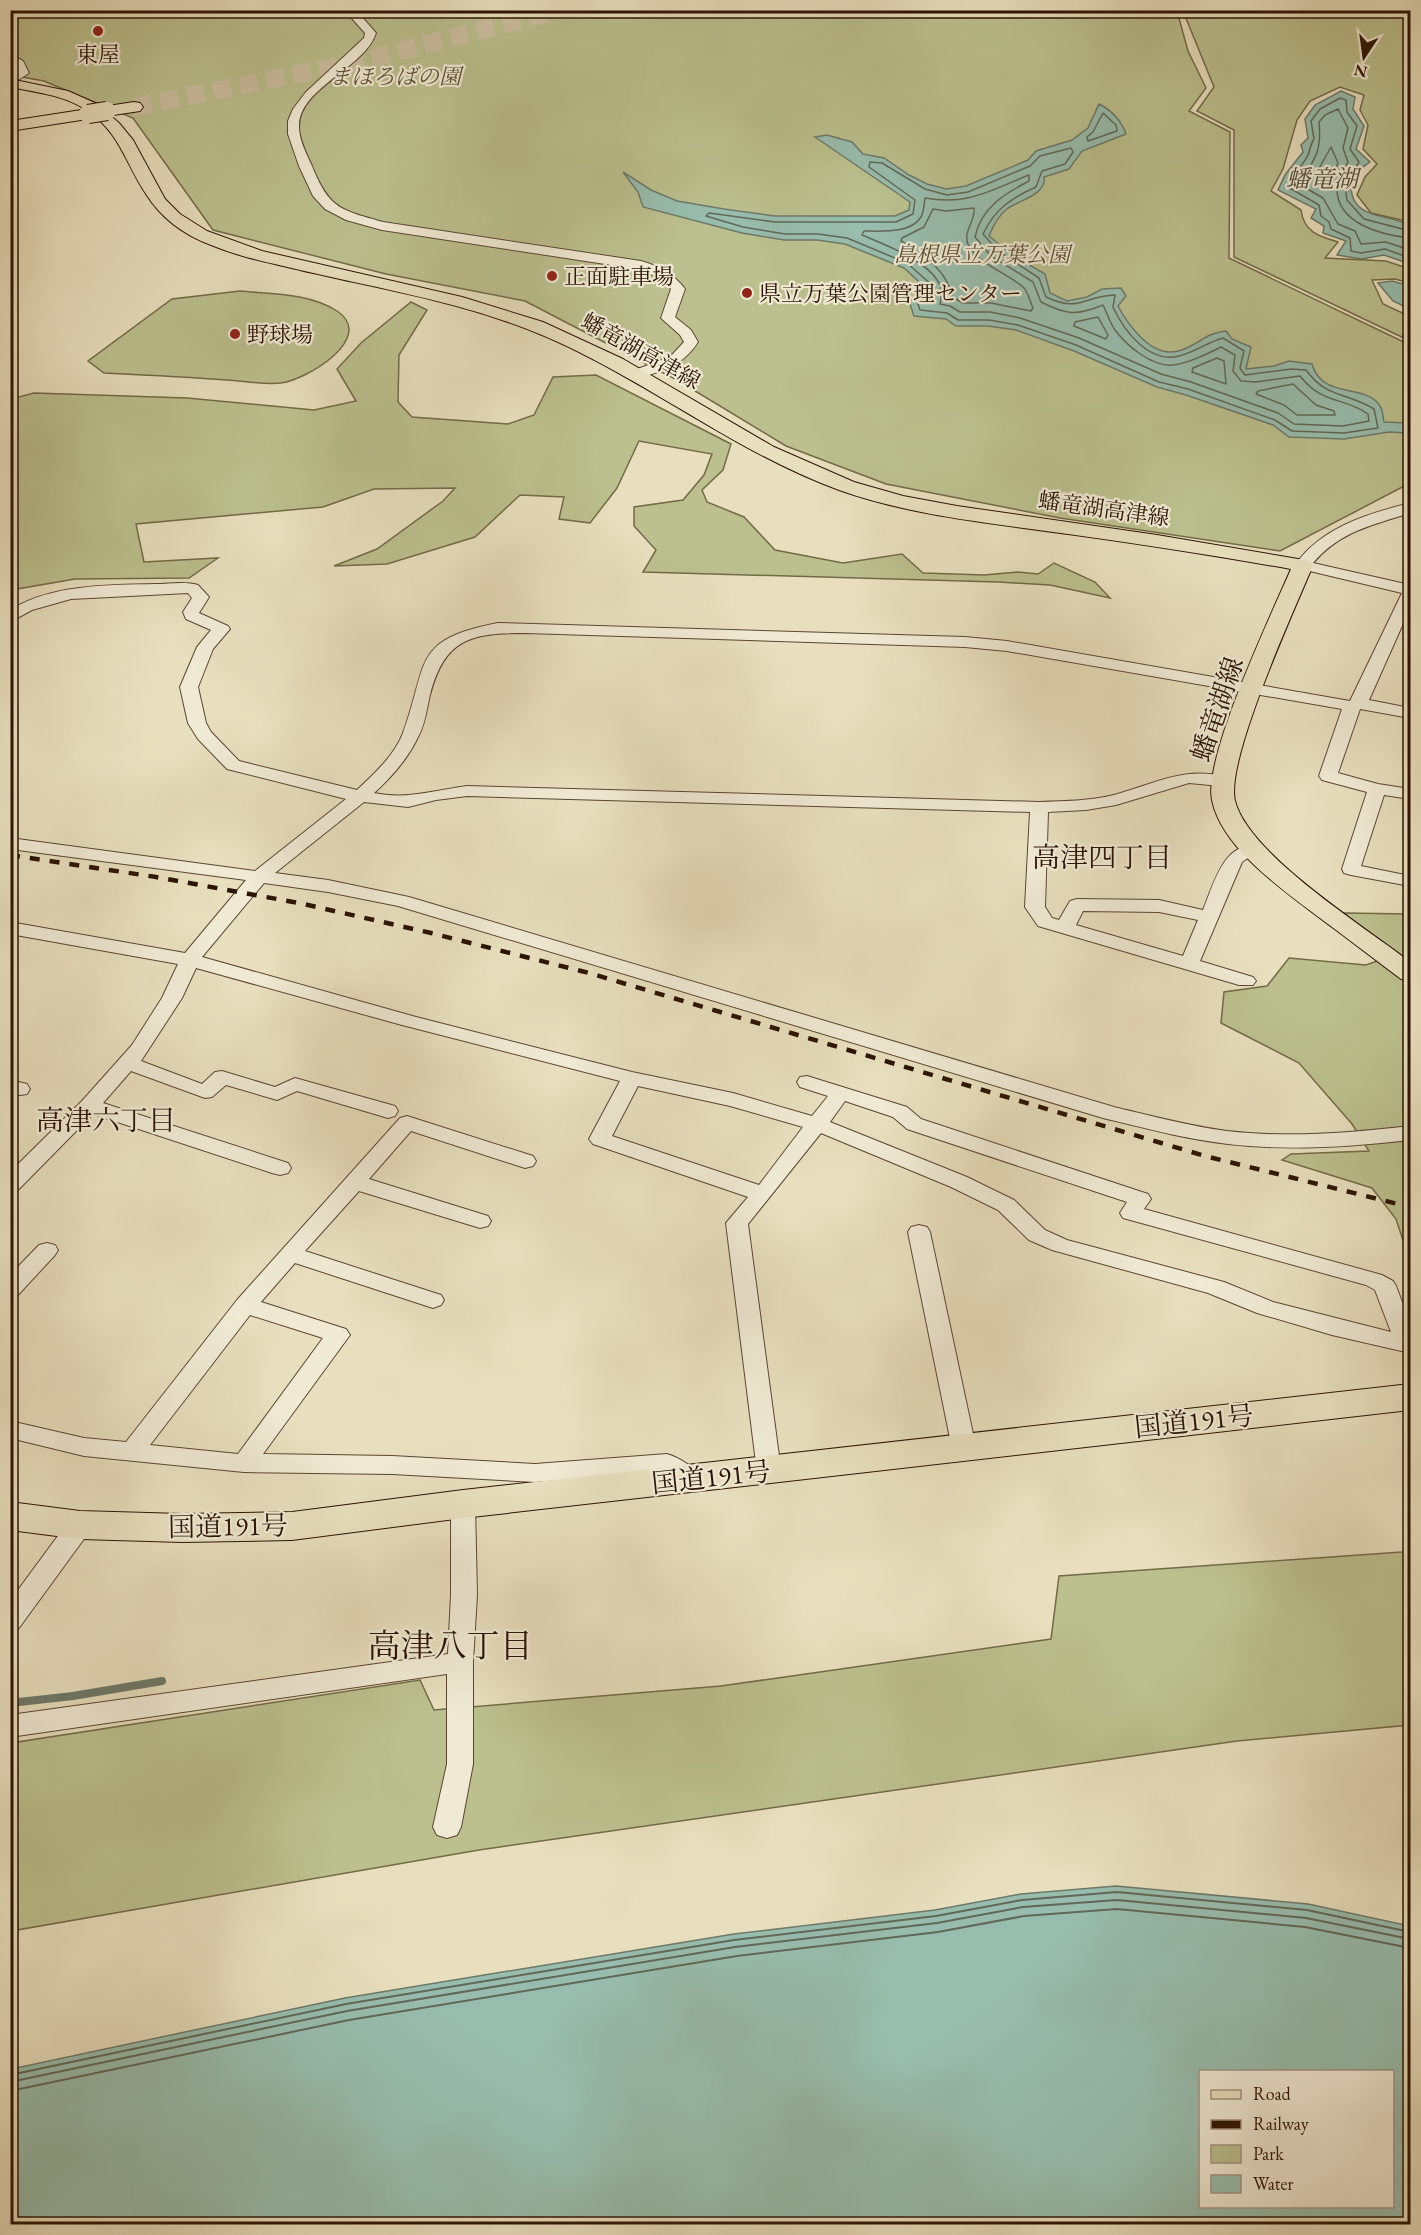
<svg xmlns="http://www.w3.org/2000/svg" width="1421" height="2235" viewBox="0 0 1421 2235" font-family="'EB Garamond','Noto Serif JP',serif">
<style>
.green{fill:#bbc08e;stroke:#746a48;stroke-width:1.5}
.water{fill:#98bdae;stroke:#6d796a;stroke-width:1.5;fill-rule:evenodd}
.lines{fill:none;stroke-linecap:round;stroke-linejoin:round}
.shore-far1{stroke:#626858;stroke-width:1.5}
.shore{stroke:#626858;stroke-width:2}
.stream{stroke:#6d796a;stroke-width:8}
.highway-tunnel{stroke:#ccc0a2;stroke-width:18;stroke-dasharray:18 9;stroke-linecap:butt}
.minor-casing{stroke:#5b4632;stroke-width:2}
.major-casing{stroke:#2c1303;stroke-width:2}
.highway-casing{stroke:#2c1303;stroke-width:2}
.minor{fill:#f0ead5;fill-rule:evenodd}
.major{fill:#e8dfbe;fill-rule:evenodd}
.highway{fill:#e8dfbe;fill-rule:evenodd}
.rail{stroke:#2c1303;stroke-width:4.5;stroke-dasharray:10 10;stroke-linecap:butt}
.highway-bridge-casing{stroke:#2c1303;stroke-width:20;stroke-linecap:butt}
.highway-bridge{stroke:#e8dfbe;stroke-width:18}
.poi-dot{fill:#8f2418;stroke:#f0ead5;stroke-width:2}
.labels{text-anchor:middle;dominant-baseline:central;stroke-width:4.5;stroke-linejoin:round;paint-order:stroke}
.far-poi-label{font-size:22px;fill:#2c1303;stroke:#f0ead5;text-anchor:start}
.far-park-label{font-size:22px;font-style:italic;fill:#5e5034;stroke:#f0ead5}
.far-street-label{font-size:22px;fill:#2c1303;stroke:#f0ead5}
.far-water-label{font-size:24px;font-style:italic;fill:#524e3f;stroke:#f0ead5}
.street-label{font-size:27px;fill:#2c1303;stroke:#f0ead5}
.neighbourhood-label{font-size:28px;fill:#2c1303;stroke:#f0ead5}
.near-neighbourhood-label{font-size:33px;fill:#2c1303;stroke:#f0ead5}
</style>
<rect width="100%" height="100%" fill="#e8dfbe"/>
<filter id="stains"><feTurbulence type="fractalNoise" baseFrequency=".00333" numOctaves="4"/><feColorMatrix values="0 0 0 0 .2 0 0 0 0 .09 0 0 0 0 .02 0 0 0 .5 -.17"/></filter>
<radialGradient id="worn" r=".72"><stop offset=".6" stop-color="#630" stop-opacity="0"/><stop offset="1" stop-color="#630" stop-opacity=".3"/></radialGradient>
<!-- green -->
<path class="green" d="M10,11H1177L1188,51L1206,88L1189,111L1230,132L1229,258L1410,345V483L1280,551L1060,518L886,484L786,446L677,380L525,301L386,274L213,230L133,118L44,81L11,75Z
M1183,11H1410V222L1371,213L1357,195L1365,177L1377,164L1363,149L1368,125L1360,110L1364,95L1340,87L1310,101L1297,120L1283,169L1271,191L1301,210C1304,232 1318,236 1338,242L1325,258L1386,261L1410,269V283L1395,279L1372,280L1383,304L1409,316L1410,341L1234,257V130L1197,111L1214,87Z
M240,291C271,294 310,293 337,311C377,338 306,380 281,383C264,385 244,381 227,380C186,377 145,375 104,373L88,361L172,299Z
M411,302L427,310L399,355L398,402L412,417L508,424L534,415L553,377L596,375L731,444L723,470L702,490L707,502L744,517L775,550L843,563L902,554L923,573L984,575L1018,572L1038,574L1054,563L1095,582L1110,598L1050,585L998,582L643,572L656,550L634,526V507L683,500L704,475L712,454L639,441L617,488L590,523L559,519L564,497L520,495L475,537L387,564L334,566L377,549L443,501L455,488L374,489L323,507L136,524L144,562L218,558L189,578L75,579L11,590V399L34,393L187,398L314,410L356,401L337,369L361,343Z
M1343,913L1410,914V1262L1396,1219L1372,1188L1282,1160L1291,1154L1369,1151L1352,1124L1299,1063L1221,1023L1224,992L1267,986L1289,958L1366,965L1397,954Z
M1410,1549V1725L1237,1741L479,1850L11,1931V1743L420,1680L434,1710L721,1686L1051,1639L1059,1576L1402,1552Z"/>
<!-- water -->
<path class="water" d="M1341,91L1355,97L1353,109L1364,126L1356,149L1370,162L1359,170L1358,177L1351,188C1353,221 1390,213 1410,226V264L1384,255L1361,259L1337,255L1346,241L1323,233L1324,226L1311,218L1316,209L1278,190L1285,175L1303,152L1301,145L1308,138L1305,119L1315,105Z
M1099,104C1113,111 1121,120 1126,134L1082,151L1069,169L1044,177C1047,195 1019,200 1007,209C999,215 993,226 989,236L1014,256L1045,274L1050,293L1067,301L1087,297L1102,289L1121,288L1126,296L1118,306C1127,323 1147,351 1169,352C1182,353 1198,342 1208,336C1213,333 1220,332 1226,331L1232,339L1251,347L1246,369L1274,366L1289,361L1312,364C1322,401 1369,382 1381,408C1383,412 1383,418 1384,422L1408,423L1410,420V436L1408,433L1389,432L1344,439L1289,437L1273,425L1186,395L1157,387L1074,351L1016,330L988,326H956L946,319L914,316L909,301L930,292L904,268L845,244L817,240H784L742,233L643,207L638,192L623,172L651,190L677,201L724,209L775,216H895L909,210L910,202L815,137L827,135L852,142L863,154L884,158L909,175L927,184L946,189L966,186L1028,160L1036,151L1072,140L1088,128Z
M1392,281L1410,286V309L1393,301L1378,283Z
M1116,1886L1308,1904L1410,1926V2224H11V2069L345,1998L734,1934L935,1910L1021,1894ZM1200,2072H1392V2206H1200Z"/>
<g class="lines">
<!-- shore-far1 -->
<path class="shore-far1" d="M1103,113L1116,125L1117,131L1088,141L1087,137L1093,132Z
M1331,147L1338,163L1325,188L1313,179Z
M1071,148L1073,152L1065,164L1042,171L1036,187C1011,198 995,209 983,234L998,251L1039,278L1046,297C1080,313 1083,296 1115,295L1113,307C1124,331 1149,364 1179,356C1195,352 1208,342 1223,338L1244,351L1240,368L1245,375L1291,369L1306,370C1327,399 1347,392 1374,409L1378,428L1344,433L1292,431L1275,420L1188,389L1159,382L1076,345L1018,325L989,320H958L947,313L920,310L918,304L934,295L933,286L907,263L847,238L818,234H785L743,227L706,216L709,213L775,222H896L913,214L915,200L869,167L870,162L882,163L925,189L947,195L968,192L1030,166L1040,156Z
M1029,175V181C1004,194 981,208 975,237L991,256L1033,282L1041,302C1067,315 1076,316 1103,305C1107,313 1110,323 1115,330C1127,346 1152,367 1173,365C1189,363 1207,354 1221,347L1235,355L1233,371L1241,381L1256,382L1300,376C1323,405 1342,396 1368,414L1369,421L1343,426L1294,424L1278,413L1191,382L1161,374L1079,338L1020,318L990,312H960L950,306L940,304C941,298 943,291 940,285C929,261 886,245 862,235L864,231C880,231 911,234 921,217C924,212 924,204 925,198C967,206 991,190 1029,175Z
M974,208C976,222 960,233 970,248C980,264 1010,275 1023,287C1028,291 1030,302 1033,308L1031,311L991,303H963L952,297C947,269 924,256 901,241L902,238L924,227L933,209L946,211Z
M1410,231L1364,219L1347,200L1345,186L1359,162L1350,149L1357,126L1347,112L1346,100L1340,98L1320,109L1311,121L1314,139C1310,145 1310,152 1307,157C1301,168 1291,175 1288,187L1319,205L1321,216L1329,222L1331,229L1350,238L1351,251L1361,253L1385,249L1410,258
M1410,238C1382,235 1337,224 1337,189C1337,179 1344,170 1348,162L1343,148L1348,128L1338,109L1325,115L1319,122C1322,152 1315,159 1299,184L1323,198L1338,224L1355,231L1361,244L1386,242L1410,250
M1098,317L1108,335L1106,339L1074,326L1075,322Z
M1217,358L1224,361L1226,384L1192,372L1193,368Z
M1293,384L1316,405L1334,411L1335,415H1297L1284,405L1256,394L1258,391Z"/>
<!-- shore -->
<path class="shore" d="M10,2075L346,2004L734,1940L936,1916L1022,1900L1117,1892L1307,1910L1410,1932
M10,2082L347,2011L735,1947L937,1923L1023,1907L1117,1900L1306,1918L1410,1939
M10,2091L349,2020L737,1956L938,1932L1024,1916L1117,1909L1305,1927L1410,1948"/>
<!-- stream -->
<path class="stream" d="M10,1703L73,1696L162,1681"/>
<!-- highway-tunnel -->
<path class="highway-tunnel" d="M134,107L357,62L559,10"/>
<defs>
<path id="minor" d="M355,10H382L361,16L376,33C365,68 298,88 299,127C299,140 307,155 312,166C329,209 341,210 383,222L641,261C659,266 674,274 685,289L675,317L691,330L698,342C684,364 666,370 642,377L637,378L630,374L632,371L670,357L684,342L680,335L661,318L671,289C662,278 651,274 638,269L382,230L346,220L325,209L313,196L299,166L288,134V121L293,109L306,92L364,38L365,33L348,14Z
M10,54L23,61L29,73L15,82H10V75L17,72L10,62Z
M1410,503V513C1373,525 1340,531 1313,563L1410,585V608L1369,700L1410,708V718L1360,709L1338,773L1378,784L1410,789V799L1384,795L1361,866L1410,876V886L1351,875L1344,873L1342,869L1367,792L1322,780L1319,776L1342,709L1007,651L965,647L526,633C471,633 445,638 430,695C427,708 425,724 419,735C409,757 392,777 374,793C406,800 436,790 467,786L1039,802C1064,801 1090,801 1114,795C1155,784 1183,766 1227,777L1230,781L1227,785L1221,786L1189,783L1116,805L1086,810L1048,812L1045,907L1052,918L1059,920L1070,901L1077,899L1159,900L1203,910C1214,884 1224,838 1261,847L1263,851L1261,855L1248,858L1242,862L1200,961L1253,977L1256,981L1253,985H1239L1038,926L1025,907L1030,812L467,796L436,800L408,807L364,802L275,873L328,880L409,897L1114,1107C1152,1116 1189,1126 1227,1131C1287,1138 1349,1133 1410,1126V1140C1350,1147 1288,1151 1228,1144C1186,1139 1144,1128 1103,1118L398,906L328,892L264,883L202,957L416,1017L632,1072L733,1093L812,1116L828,1096L800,1087L797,1082L800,1077L807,1076L907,1107L921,1119L1148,1194L1151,1199L1144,1209L1382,1275L1393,1281L1396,1286L1410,1323V1353L1332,1335L1257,1313L1208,1293L1052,1250L1029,1240L998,1210L951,1187L821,1133L748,1224L781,1471L778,1477L769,1480L760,1477L757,1471L726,1223L748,1197L593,1144L589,1139L620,1081L402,1025L196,968L182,998L141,1061L202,1084L215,1072L222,1071L275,1087L295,1078L395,1106L398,1111L395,1116L388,1118L297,1091L277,1100L226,1085L212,1097L205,1098L131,1071L103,1103L288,1163L291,1168L288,1173L280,1175L272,1173L93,1114L18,1190L10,1192V1172L82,1101L132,1045L162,998L178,964L10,934V922L185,953L246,880L10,849V838L255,871L346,799L227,769L198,739L188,723L180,687L197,647L211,630L186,619L183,612L192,598L188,593L71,599L32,610L10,622V610C52,584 109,585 156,584C169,584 185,581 198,585L209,597L199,613L228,626L230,629L213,649L198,687L206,723L211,732L239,761L357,790C374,774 394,756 403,733C429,663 410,640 498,623L965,637L1007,641L1350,701L1402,593L1297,568L1295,565C1322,527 1367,514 1410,503ZM1083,911L1159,912L1198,920L1183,956L1076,925ZM638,1086L730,1106L803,1127L759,1185L612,1136ZM845,1101L893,1117L907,1129L1127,1202L1120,1213L1123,1218L1366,1285L1375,1290L1391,1332L1273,1302L1224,1282L1067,1240L1045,1230L1014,1200L967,1177L830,1122Z
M10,1080L27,1084L30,1089L27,1094L20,1095L10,1093Z
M407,1116L533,1156L536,1161L533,1166L525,1168L411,1131L369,1179L488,1216L491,1221L488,1226L480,1228L359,1191L305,1251L441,1295L444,1300L441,1305L433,1308L295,1263L261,1302L346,1329L350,1335L263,1454L392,1456L535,1464L667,1454C680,1458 696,1468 703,1480L700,1486L691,1489L682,1486L663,1472L535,1482L392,1474L244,1472L84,1456L10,1438V1421L84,1438L126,1442L237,1300L400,1118ZM250,1315L323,1338L238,1454L150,1445Z
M919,1225L927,1227L930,1232L976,1448L973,1454L964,1457L955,1454L952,1448L908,1232L911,1227Z
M47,1243L55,1245L58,1250L55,1255L18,1295L10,1298V1275L39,1245Z
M463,1495L472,1498L475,1504L477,1595L473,1662V1764L461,1827L457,1835L447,1838L437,1835L433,1827L447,1764V1674L10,1737V1715L448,1654L451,1595V1504L454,1498Z
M80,1516L89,1518L92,1525L89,1532L19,1628L10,1631V1601L71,1518Z"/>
<path id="major" d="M10,79L68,91L97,104L119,123L133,140L165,199L180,214L207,231L262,251L462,297L543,322L623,359L774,447L854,482L903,496L957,506L1157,535L1310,561L1313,565C1295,609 1225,760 1235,801C1249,855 1365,927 1410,962V981L1401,979C1378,962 1355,944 1332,927C1293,897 1222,851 1212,800C1203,758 1272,613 1291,569C1217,556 1142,544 1068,534C991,523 912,516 839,490C721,447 625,361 505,321C438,298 368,286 300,270C270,263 240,257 211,245C184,235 161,218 146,194C124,161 121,133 85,109C63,95 35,92 10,87Z"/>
<path id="highway" d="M134,102L140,103L143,107L140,111L107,116L101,115L98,111L101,107Z
M88,109L94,110L97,114L94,118L10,131V121Z
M1410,1384V1410L463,1518L292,1540L182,1542L80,1539L10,1530V1502L80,1511L182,1514L292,1512L463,1490Z"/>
</defs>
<!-- minor casing -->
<use href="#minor" class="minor-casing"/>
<!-- major casing -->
<use href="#major" class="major-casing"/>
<!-- highway casing -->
<use href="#highway" class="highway-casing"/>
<!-- minor -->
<use href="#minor" class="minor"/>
<!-- major -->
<use href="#major" class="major"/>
<!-- highway -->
<use href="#highway" class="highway"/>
<!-- rail -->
<path class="rail" d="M10,855L156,877L299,903L431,933L589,973L1205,1156L1410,1207"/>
<defs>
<path id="highway-bridge" d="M88,114L107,111"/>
</defs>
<!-- highway-bridge casing -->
<use href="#highway-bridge" class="highway-bridge-casing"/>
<!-- highway-bridge -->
<use href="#highway-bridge" class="highway-bridge"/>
</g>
<!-- markers -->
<g class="poi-dot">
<circle cx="98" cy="31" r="6"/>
<circle cx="552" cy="276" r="6"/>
<circle cx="747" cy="293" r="6"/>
<circle cx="235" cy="334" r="6"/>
</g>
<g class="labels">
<!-- far-poi labels -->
<g class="far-poi-label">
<text x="98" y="54" text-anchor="middle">東屋</text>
<text x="564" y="276">正面駐車場</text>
<text x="759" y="293">県立万葉公園管理センター</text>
<text x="247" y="334">野球場</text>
</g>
<!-- far-park labels -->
<g class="far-park-label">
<text x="395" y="76">まほろばの園</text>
<text x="982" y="254">島根県立万葉公園</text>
</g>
<!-- far-street labels -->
<g class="far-street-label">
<text transform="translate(641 351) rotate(29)">蟠竜湖高津線</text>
<text transform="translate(1104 509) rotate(8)">蟠竜湖高津線</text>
</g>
<!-- far-water labels -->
<g class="far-water-label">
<text x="1322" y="178">蟠竜湖</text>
</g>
<!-- street labels -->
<g class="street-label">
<text transform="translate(1217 709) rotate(-71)">蟠竜湖線</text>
<text transform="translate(1194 1421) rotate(-6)">国道191号</text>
<text transform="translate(711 1477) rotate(-6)">国道191号</text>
<text transform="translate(228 1526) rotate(-1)">国道191号</text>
</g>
<!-- neighbourhood labels -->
<g class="neighbourhood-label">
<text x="1102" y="857">高津四丁目</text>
<text x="106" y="1120">高津六丁目</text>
</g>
<!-- near-neighbourhood labels -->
<g class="near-neighbourhood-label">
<text x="450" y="1645">高津八丁目</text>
</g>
</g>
<!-- margin -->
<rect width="1421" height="2235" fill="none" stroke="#e8dfbe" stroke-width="36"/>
<rect x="12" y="12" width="1397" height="2211" fill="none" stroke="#2c1303" stroke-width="3"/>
<rect x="18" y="18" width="1385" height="2199" fill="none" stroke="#2c1303" stroke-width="1.5"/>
<!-- legend -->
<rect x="1199" y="2070" width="195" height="138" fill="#f0ead5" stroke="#a29481" stroke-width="1.5"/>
<rect x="1211" y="2090" width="30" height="9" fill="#e8dfbe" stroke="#a29481" stroke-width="1.5"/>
<text x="1253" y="2100" font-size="18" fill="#2c1303">Road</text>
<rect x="1211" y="2120" width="30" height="9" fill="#2c1303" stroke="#a29481" stroke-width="1.5"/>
<text x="1253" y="2130" font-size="18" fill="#2c1303">Railway</text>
<rect x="1211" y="2145" width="30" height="18" fill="#bbc08e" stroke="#a29481" stroke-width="1.5"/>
<text x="1253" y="2160" font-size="18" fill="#2c1303">Park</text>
<rect x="1211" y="2175" width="30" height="18" fill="#98bdae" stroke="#a29481" stroke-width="1.5"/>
<text x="1253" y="2190" font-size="18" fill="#2c1303">Water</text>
<!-- north arrow -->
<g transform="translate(1364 57) rotate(193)" stroke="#f0ead5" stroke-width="4.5" paint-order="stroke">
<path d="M0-4.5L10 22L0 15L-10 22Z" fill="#2c1303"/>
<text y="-9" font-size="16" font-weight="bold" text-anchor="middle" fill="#2c1303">N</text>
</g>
<rect width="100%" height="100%" filter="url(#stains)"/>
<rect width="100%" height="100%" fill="url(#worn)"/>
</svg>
